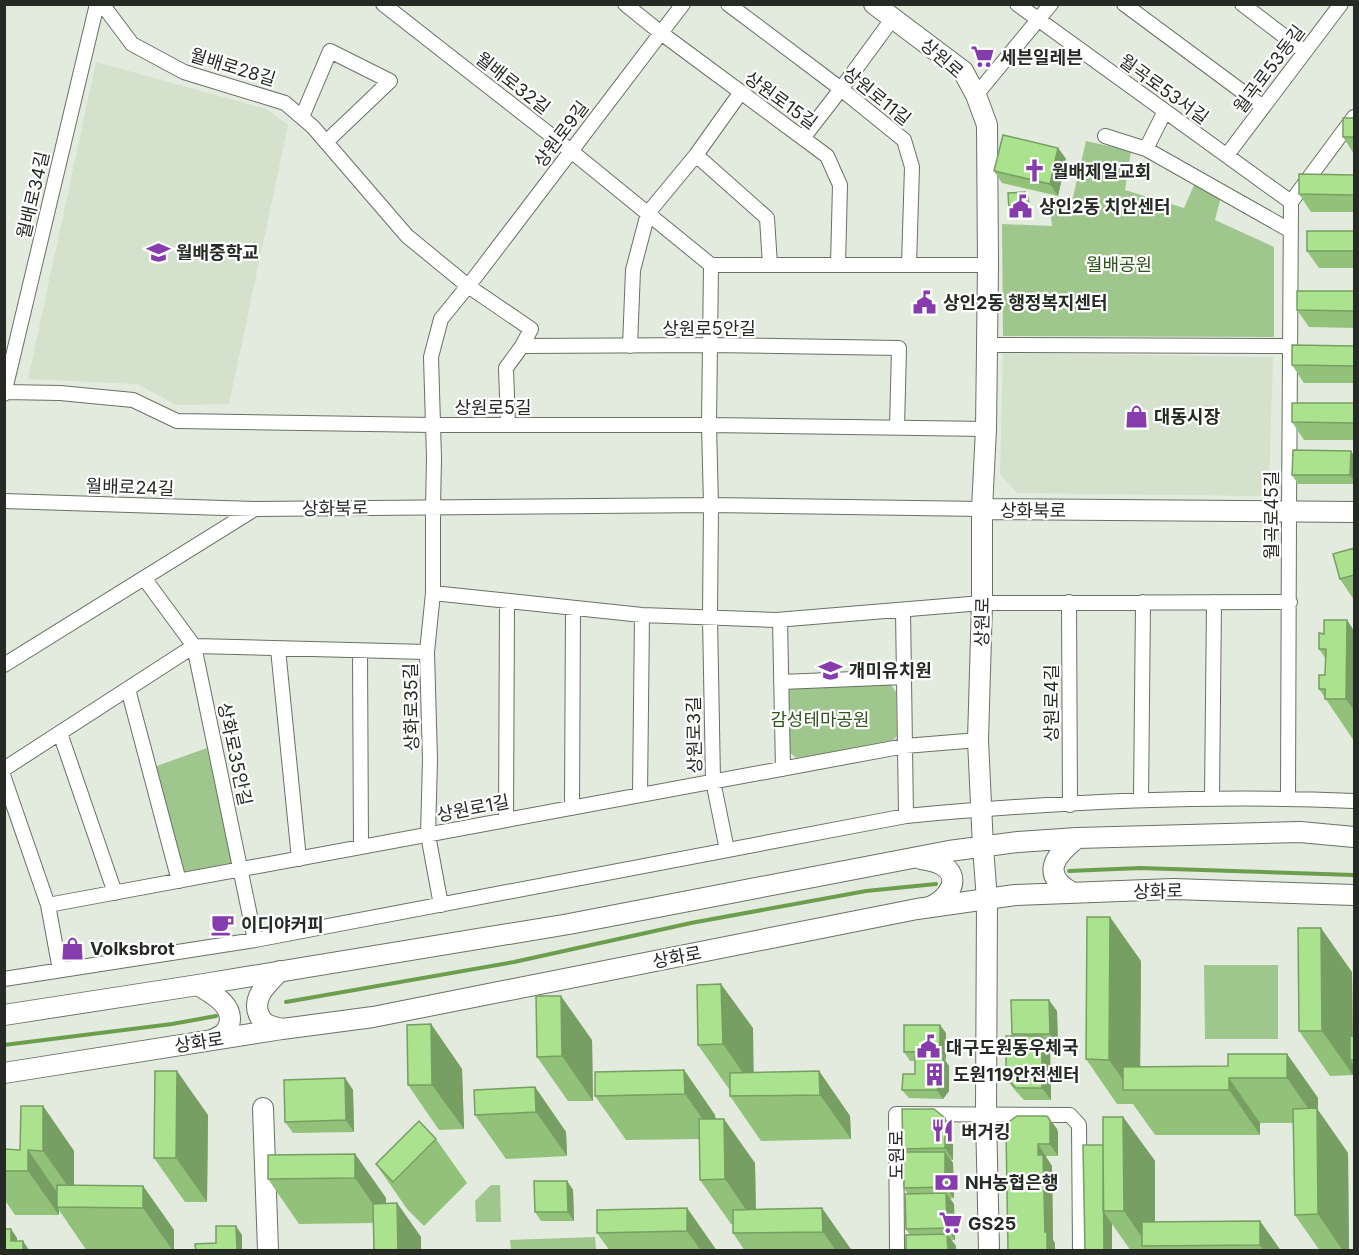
<svg xmlns="http://www.w3.org/2000/svg" width="1359" height="1255" viewBox="0 0 1359 1255" font-family="Inter,'Noto Sans KR',sans-serif">
<style>
.built{fill:#d4e1cd}
.green{fill:#9fc68c}
.lines{fill:none;stroke-linecap:round;stroke-linejoin:round}
.stream{stroke:#6b9f4d;stroke-width:4}
.street-casing{stroke:#697165;stroke-width:16}
.secondary-casing{stroke:#697165;stroke-width:22}
.street{stroke:#fff;stroke-width:14}
.secondary{stroke:#fff;stroke-width:20}
.wall{fill:#92c279}
.shaded-wall{fill:#779e63}
.building{fill:#aae28d;stroke:#779e63;stroke-width:1.5}
.labels{text-anchor:middle;dominant-baseline:central;stroke-width:4.5;stroke-linejoin:round;paint-order:stroke}
.poi-label{font-size:18px;font-weight:bold;fill:#262a25;stroke:#fff;text-anchor:start}
.street-label{font-size:18px;fill:#262a25;stroke:#fff}
.park-label{font-size:18px;fill:#31541b;stroke:#fff}
</style>
<rect width="100%" height="100%" fill="#e2ebdd"/>
<!-- built -->
<path class="built" d="M96,62L266,109L288,125L229,404L177,405L137,384L28,379Z
M1003,353L1273,357L1269,482L1260,496L1017,493L1000,474Z"/>
<!-- green -->
<path class="green" d="M1086,141L1131,151L1125,190L1184,208L1195,183L1221,196L1215,220L1274,247V337L1003,336L1002,224L1052,226L1050,209L1070,210Z
M889,682L896,692L897,736L890,743L796,758L787,750L784,691L791,685Z
M207,748L232,864L183,874L154,767Z
M1204,965H1278V1039H1205Z
M491,1185H500L501,1222H476L475,1201Z
M595,1237L596,1250H511L510,1240Z"/>
<g class="lines">
<!-- stream -->
<path class="stream" d="M1069,871L1140,868L1354,875
M286,1002L514,962L691,923L866,891L936,884
M4,1045L172,1024L216,1016"/>
<defs>
<path id="street" d="M102,4L132,44L184,72L285,103L313,127L407,236L468,286L531,329L522,346
M383,4L571,151L711,265H988
M625,4L661,33L827,156L840,185L838,265
M728,4L841,89L904,140L912,167L909,264
M1017,4L1291,202
M1124,4L1263,107
M1242,4L1305,52
M976,95L1051,4
M302,117L330,51L390,81L326,142
M1105,136L1146,149L1291,231
M803,138L841,89L893,18
M1146,149L1165,111
M696,155L767,218L770,265
M1227,155L1341,4
M711,265L709,425L711,505L710,617L713,781L727,850
M987,345L1290,346
M630,346L633,270L648,213L696,155L741,92
M5,392L60,393L133,400L177,421L433,425H709L986,429
M4,394L97,4
M508,425L506,368L522,346L710,345L899,348L897,428
M4,501L255,509
M144,578L194,646L255,940
M433,593L642,615L776,620L982,603L1290,602
M1069,602L1070,805
M903,610L906,816
M780,620L783,769
M278,649L299,859
M360,652L361,847
M4,665L255,509L711,505L982,509
M781,682L904,677
M128,689L179,881
M60,733L115,893
M4,769L194,646L427,652
M4,778L48,905L60,970
M640,795L642,615
M1212,798L1214,602
M1288,798L1289,511L1291,202L1354,117
M1141,800L1143,602
M572,808L573,608
M506,820L507,601
M48,905L905,746L978,740
M441,905L428,835L430,760L427,652L433,593V508L434,458L431,357L441,319L476,276L683,4
M4,979L255,940L906,816C1055,802 1205,794 1354,801
M897,1250L896,1114L1070,1115L1079,1125L1080,1250"/>
<path id="secondary" d="M874,4L963,71L976,95L987,125L988,265L986,429L982,509V603L978,740L983,847L987,900L986,1115L989,1250
M982,509L1354,512
M921,859C928,860 934,861 940,864C964,876 949,899 930,907
M1073,893C1040,875 1054,856 1077,838
M280,971C269,982 251,997 259,1015C264,1026 271,1026 282,1029
M198,985C212,994 235,1005 229,1025C226,1034 221,1036 212,1040
M4,1015L198,985L569,924L949,851L1018,842L1077,838L1300,832L1354,837
M4,1073L282,1029L373,1017L917,909L1015,895L1173,889L1354,895
M263,1108L268,1250"/>
</defs>
<!-- street casing -->
<use href="#street" class="street-casing"/>
<!-- secondary casing -->
<use href="#secondary" class="secondary-casing"/>
<!-- street -->
<use href="#street" class="street"/>
<!-- secondary -->
<use href="#secondary" class="secondary"/>
</g>
<!-- wall -->
<path class="wall" d="M1354,118V154L1343,137Z
M1058,148L1066,159L1058,196L1002,183L994,171Z
M1354,175V212H1311L1299,194Z
M1029,198L1030,213L1013,214L1009,209Z
M1354,231V268H1319L1307,251Z
M1354,291V328L1309,327L1297,310Z
M1354,346V383H1304L1292,365Z
M1354,403V440H1304L1292,422Z
M1351,451L1354,456V484H1298L1292,475Z
M1354,548V600L1340,579Z
M1347,620L1354,631V741L1319,689L1325,675V658L1319,649L1324,634Z
M1141,961L1140,1067L1228,1066L1287,1054L1318,1098V1110L1348,1153L1349,1251H1320L1295,1215L1293,1123H1260V1135H1155L1133,1104H1117L1086,1059Z
M1352,972L1353,1036H1354V1066L1353,1064V1075L1330,1076L1299,1031Z
M1057,1011L1058,1045L1049,1046L1050,1047L1051,1100H1024L1014,1089L1006,1078L1013,1036L1012,1034Z
M431,1024L462,1069L464,1129L439,1130L408,1085Z
M753,1028V1073L819,1071L850,1116L851,1139L761,1141L730,1096V1089H729L698,1045Z
M946,1033V1060H945L949,1066V1091L943,1099L909,1098L902,1090L915,1074V1061H910L904,1052Z
M592,1040L593,1101H568L537,1057Z
M684,1070L715,1115L716,1119L755,1163L756,1209L822,1208L852,1251H745L733,1233V1224H731L700,1180V1139L626,1140L595,1096Z
M345,1078L353,1090L354,1132L293,1133L285,1122Z
M535,1087L566,1132L567,1156L506,1159L475,1115Z
M43,1106L74,1151V1185L143,1186L174,1230V1251H87L59,1210V1215H15L4,1199V1149L20,1150Z
M208,1115L207,1202H185L154,1158Z
M1017,1116L1048,1117L1057,1129L1058,1133V1156H1046V1158L1052,1166L1053,1240L1055,1243V1251H1008Z
M1123,1117L1155,1161V1222L1260,1221L1281,1251H1131L1112,1224V1251H1085L1103,1145Z
M945,1118L953,1129V1160H951L953,1163L954,1198L950,1199L954,1204L955,1240H951L956,1246L910,1235L906,1229L908,1194L904,1188L906,1152L903,1149Z
M436,1139L467,1183L424,1226L407,1209L376,1164Z
M355,1154L386,1198V1203H397L421,1237V1251H374L373,1223L299,1224L268,1179Z
M567,1181L573,1190L574,1221H541L535,1212Z
M687,1208L717,1251H610L597,1233Z"/>
<!-- shaded-wall -->
<path class="shaded-wall" d="M1058,148L1066,159L1058,196L1050,184Z
M1025,192L1029,198L1030,213L1026,207Z
M1351,451L1354,456V481L1350,475Z
M1347,620L1354,631V711L1346,699Z
M1110,917L1141,961L1140,1090H1130L1109,1060Z
M1321,928L1352,972L1353,1060H1350L1353,1064V1075L1322,1031Z
M721,984L753,1028L754,1089L723,1044Z
M561,996L592,1040L593,1101L562,1056Z
M1049,1000L1057,1011L1058,1045L1050,1034Z
M431,1024L462,1069L464,1129L432,1085Z
M940,1025L946,1033V1060L940,1051Z
M1042,1036L1050,1047L1051,1100L1042,1088Z
M1287,1054L1318,1098V1110L1348,1153L1349,1251H1343L1318,1214L1317,1121L1287,1078Z
M943,1057L949,1066V1091L943,1099L937,1090Z
M684,1070L715,1115L716,1138L685,1094Z
M177,1071L208,1115L207,1202L176,1158Z
M819,1071L850,1116L851,1139L820,1095Z
M345,1078L353,1090L354,1132L346,1120Z
M1229,1078L1260,1123V1135L1229,1090Z
M535,1087L566,1132L567,1156L536,1112Z
M43,1106L74,1151V1195L43,1151Z
M1048,1117L1057,1129L1058,1133V1156L1050,1144Z
M1123,1117L1155,1161V1246H1148L1124,1211Z
M945,1118L953,1129V1160L945,1148Z
M724,1119L755,1163L756,1224L725,1179Z
M1038,1144L1052,1166L1053,1240L1055,1243V1251H1047L1045,1232Z
M28,1150L59,1195L57,1207L59,1210V1215L28,1171Z
M945,1152L953,1163L954,1198L945,1187Z
M355,1154L386,1198V1223L355,1178Z
M567,1181L573,1190L574,1221L568,1212Z
M143,1186L174,1230V1251H173L143,1208Z
M946,1193L954,1204L955,1240L947,1228Z
M397,1203L421,1237V1251H398Z
M687,1208L717,1251H701L687,1231Z
M822,1208L852,1251H836L823,1232Z
M1104,1212L1112,1224V1251H1104Z
M1260,1221L1281,1251H1264L1260,1245Z
M236,1226L242,1235V1251H237Z
M11,1229L17,1238V1250L11,1241Z
M947,1234L956,1246V1251H948Z
M23,1241L29,1250V1251H23Z"/>
<!-- building -->
<path class="building" d="M1343,118H1354V137H1343Z
M1003,135L1058,148L1050,184L994,171Z
M1299,174L1354,175V195L1299,194Z
M1025,192L1026,207L1009,209L1008,193Z
M1307,231H1354V251H1307Z
M1297,291H1354V311L1297,310Z
M1292,345L1354,346V366L1292,365Z
M1292,403H1354V423L1292,422Z
M1293,450L1351,451L1350,475H1292Z
M1354,548V575L1340,579L1333,554Z
M1324,620H1347L1346,699H1325V689H1319V675H1325L1326,649H1319V633L1324,634Z
M1087,917H1110L1109,1060L1086,1059Z
M1298,928H1321L1322,1031H1299Z
M721,984L723,1044L698,1045L697,985Z
M536,996H561L562,1056L537,1057Z
M1011,1000H1049L1050,1034H1012Z
M431,1024L432,1085H408L407,1025Z
M904,1025H940V1051L904,1052Z
M1006,1036H1042V1088H1016L1006,1078Z
M1350,1036H1354V1060H1350Z
M1228,1054H1287V1078H1229V1090H1123V1067L1228,1066Z
M915,1057H943L942,1082L937,1090H902L903,1074H915Z
M684,1070L685,1094L595,1096V1072Z
M155,1071H177L176,1158H154Z
M819,1071L820,1095L730,1096V1073Z
M345,1078L346,1120L285,1122L284,1080Z
M535,1087L536,1112L475,1115L474,1090Z
M21,1106H43V1151L28,1150V1171H4V1149L20,1150Z
M1317,1108L1318,1214L1295,1215L1293,1109Z
M902,1109H934L945,1118V1148L903,1149Z
M1017,1116H1046L1048,1117L1050,1121V1144H1038V1155H1043L1045,1232H1047V1251H1008L1006,1129L1010,1121Z
M1103,1117H1123L1124,1211H1103Z
M699,1119H724L725,1179L700,1180Z
M419,1121L436,1139L393,1182L376,1164Z
M1083,1145H1103L1104,1251H1085Z
M904,1152H945V1187L904,1188Z
M355,1154V1178L268,1179V1155Z
M534,1181H567L568,1212H535Z
M57,1185L143,1186V1208L57,1207Z
M946,1193L947,1228L906,1229L905,1194Z
M397,1203L398,1251H374L373,1204Z
M687,1208V1231L597,1233V1210Z
M822,1208L823,1232L733,1233V1210Z
M1260,1221V1245L1142,1246V1222Z
M216,1226H236L237,1251H196L195,1244L216,1243Z
M4,1229H11V1241H23V1251H4Z
M947,1234L948,1251H906V1235Z"/>
<!-- icons -->
<defs>
<symbol id="supermarket-bare" viewBox="-9 -9 18 18"><path d="M-6-5.5h2.5l.6 2H6L4.5 2H-2.5L-4.4-4H-6ZM-1.5 3.2a1.3 1.3 0 1 0 .1 0ZM3 3.2a1.3 1.3 0 1 0 .1 0Z" fill="#863cad" stroke="#fff" stroke-width="2.5" paint-order="stroke"/></symbol>
<symbol id="church-bare" viewBox="-9 -9 18 18"><path d="M-1.2-6h2.4v3.5h3.3v2.4h-3.3V6h-2.4V-.1h-3.3v-2.4h3.3Z" fill="#863cad" stroke="#fff" stroke-width="2.5" paint-order="stroke"/></symbol>
<symbol id="civic-bare" viewBox="-9 -9 18 18"><path d="M-.6-6.5H3V-4.5H.6V-3L4-1V1h2V6H-6V1h2V-1L-.6-3ZM-1.2 2.5V6h2.4V2.5Z" fill="#863cad" stroke="#fff" stroke-width="2.5" paint-order="stroke"/></symbol>
<symbol id="school-bare" viewBox="-9 -9 18 18"><path d="M0-5L7-2L0 1L-7-2ZM-4 1L0 2.5L4 1V4Q0 6-4 4Z" fill="#863cad" stroke="#fff" stroke-width="2.5" paint-order="stroke"/></symbol>
<symbol id="shop-bare" viewBox="-9 -9 18 18"><path d="M-5-2.5h2.3a2.7 3.5 0 0 1 5.4 0H5L5.5 6h-11ZM-1.5-2.5h3a1.5 2.3 0 0 0-3 0Z" fill="#863cad" stroke="#fff" stroke-width="2.5" paint-order="stroke"/></symbol>
<symbol id="cafe-bare" viewBox="-9 -9 18 18"><path d="M-5.5-4.5H6V0H3Q3 3.5 0 3.5H-2.5Q-5.5 3.5-5.5 0ZM3-3.2v2h1.7v-2ZM-6 4.5H4V6H-6Z" fill="#863cad" stroke="#fff" stroke-width="2.5" paint-order="stroke"/></symbol>
<symbol id="building-bare" viewBox="-9 -9 18 18"><path d="M-4-6H4V6H1V3H-1V6H-4ZM-2.5-4.3h1.7v1.8h-1.7ZM.8-4.3h1.7v1.8H.8ZM-2.5-1h1.7V.8h-1.7ZM.8-1h1.7V.8H.8Z" fill="#863cad" stroke="#fff" stroke-width="2.5" paint-order="stroke"/></symbol>
<symbol id="restaurant-bare" viewBox="-9 -9 18 18"><path d="M-5-6h1v4h1v-4h1v4h1v-4h1v5L-1.5 .5V6h-2V.5L-5-1ZM5-6V6H3V1.5H1.5Q1.5-4 5-6Z" fill="#863cad" stroke="#fff" stroke-width="2.5" paint-order="stroke"/></symbol>
<symbol id="bank-bare" viewBox="-9 -9 18 18"><path d="M-6-4H6V4H-6ZM0-2.3a2.3 2.3 0 1 0 0 4.6a2.3 2.3 0 1 0 0-4.6Z" fill="#863cad" stroke="#fff" stroke-width="2.5" paint-order="stroke"/></symbol>
</defs>
<g fill-rule="evenodd">
<use href="#supermarket-bare" x="966" y="40" width="33" height="33"/>
<use href="#church-bare" x="1018" y="154" width="33" height="33"/>
<use href="#civic-bare" x="1004" y="190" width="33" height="33"/>
<use href="#school-bare" x="142" y="236" width="33" height="33"/>
<use href="#civic-bare" x="908" y="286" width="33" height="33"/>
<use href="#shop-bare" x="1120" y="400" width="33" height="33"/>
<use href="#school-bare" x="814" y="654" width="33" height="33"/>
<use href="#cafe-bare" x="206" y="908" width="33" height="33"/>
<use href="#shop-bare" x="56" y="932" width="33" height="33"/>
<use href="#civic-bare" x="912" y="1030" width="33" height="33"/>
<use href="#building-bare" x="918" y="1058" width="33" height="33"/>
<use href="#restaurant-bare" x="926" y="1114" width="33" height="33"/>
<use href="#bank-bare" x="930" y="1166" width="33" height="33"/>
<use href="#supermarket-bare" x="934" y="1206" width="33" height="33"/>
</g>
<g class="labels">
<!-- poi labels -->
<g class="poi-label">
<text x="1000" y="57">세븐일레븐</text>
<text x="1052" y="171">월배제일교회</text>
<text x="1039" y="206">상인2동 치안센터</text>
<text x="176" y="252">월배중학교</text>
<text x="943" y="302">상인2동 행정복지센터</text>
<text x="1154" y="416">대동시장</text>
<text x="849" y="670">개미유치원</text>
<text x="241" y="924">이디야커피</text>
<text x="90" y="948">Volksbrot</text>
<text x="946" y="1047">대구도원동우체국</text>
<text x="953" y="1074">도원119안전센터</text>
<text x="961" y="1131">버거킹</text>
<text x="965" y="1182">NH농협은행</text>
<text x="968" y="1223">GS25</text>
</g>
<!-- street labels -->
<g class="street-label">
<text transform="translate(942 58) rotate(41)">상원로</text>
<text transform="translate(233 67) rotate(17)">월배로28길</text>
<text transform="translate(1269 69) rotate(-53)">월곡로53동길</text>
<text transform="translate(513 83) rotate(38)">월배로32길</text>
<text transform="translate(1164 89) rotate(36)">월곡로53서길</text>
<text transform="translate(877 96) rotate(39)">상원로11길</text>
<text transform="translate(781 100) rotate(36)">상원로15길</text>
<text transform="translate(561 134) rotate(-53)">상원로9길</text>
<text transform="translate(33 195) rotate(-77)">월배로34길</text>
<text x="709" y="328">상원로5안길</text>
<text x="493" y="407">상원로5길</text>
<text transform="translate(130 487) rotate(2)">월배로24길</text>
<text transform="translate(335 508) rotate(-1)">상화북로</text>
<text x="1033" y="510">상화북로</text>
<text transform="translate(1271 515) rotate(-90)">월곡로45길</text>
<text transform="translate(982 622) rotate(-89)">상원로</text>
<text transform="translate(1051 703) rotate(-90)">상원로4길</text>
<text transform="translate(411 707) rotate(-91)">상화로35길</text>
<text transform="translate(694 735) rotate(-91)">상원로3길</text>
<text transform="translate(235 754) rotate(78)">상화로35안길</text>
<text transform="translate(473 808) rotate(-11)">상원로1길</text>
<text transform="translate(1158 891) rotate(-1)">상화로</text>
<text transform="translate(677 957) rotate(-11)">상화로</text>
<text transform="translate(199 1042) rotate(-9)">상화로</text>
<text transform="translate(896 1155) rotate(-90)">도원로</text>
</g>
<!-- park labels -->
<g class="park-label">
<text x="1119" y="264">월배공원</text>
<text x="820" y="719">감성테마공원</text>
</g>
</g>
<!-- border -->
<rect width="1359" height="1255" fill="none" stroke="#262a25" stroke-width="12"/>
</svg>
